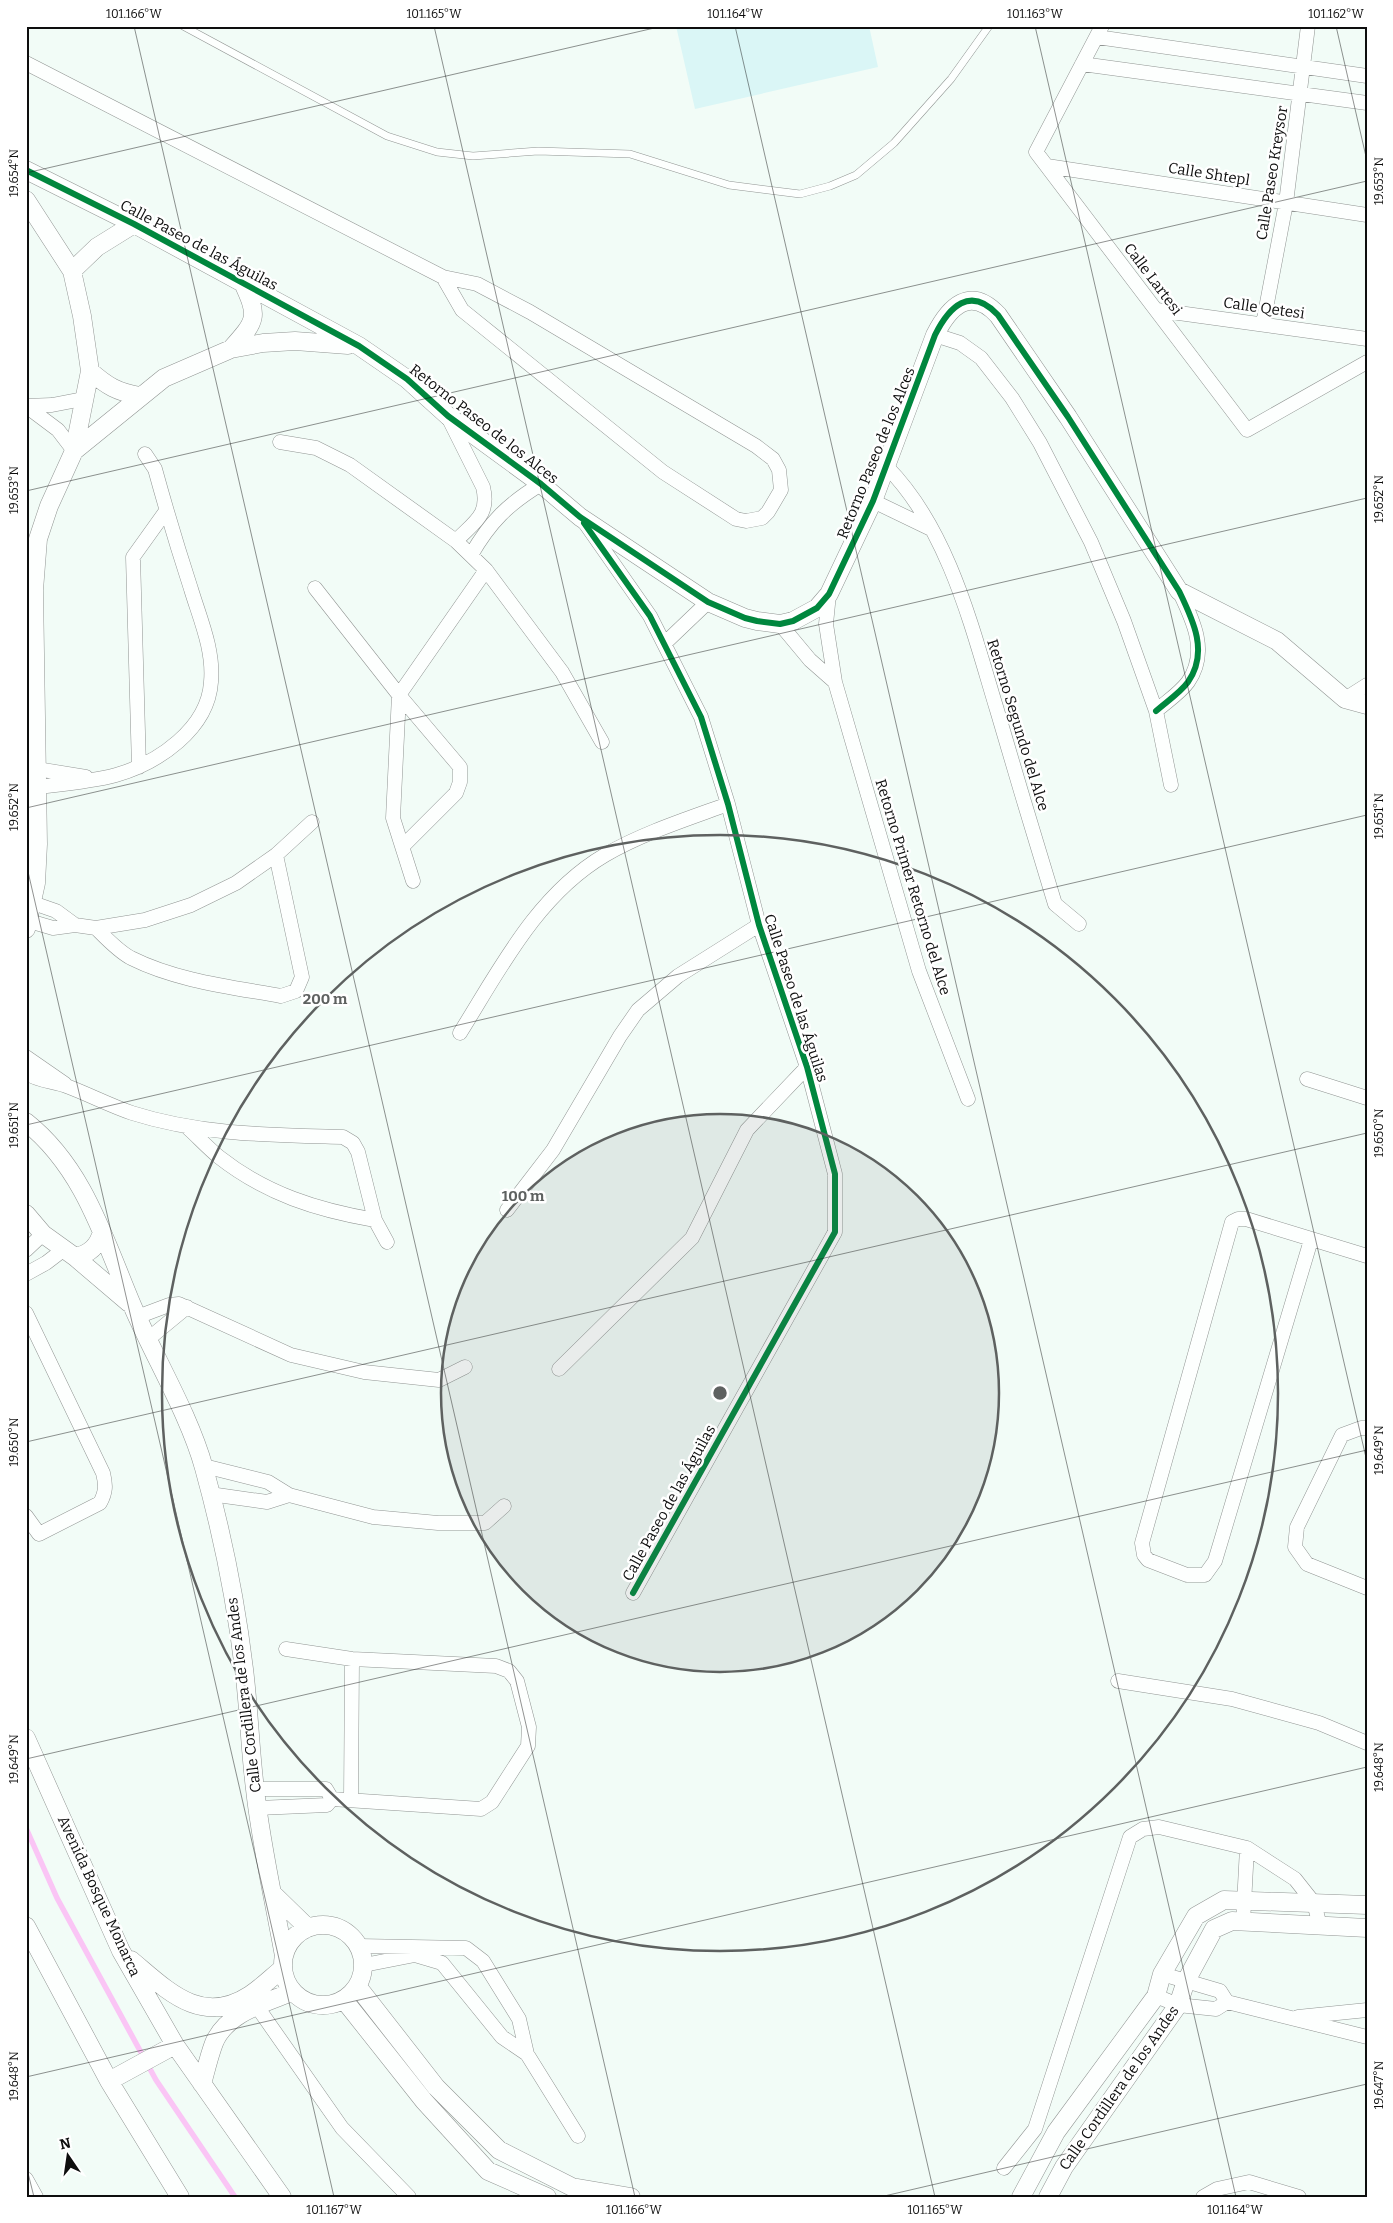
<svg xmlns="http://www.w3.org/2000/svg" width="1393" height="2223" viewBox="0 0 1393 2223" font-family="Bitter,serif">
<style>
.pitch{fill:#daf6f6}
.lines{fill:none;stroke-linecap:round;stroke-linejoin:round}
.stream{stroke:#fac5f5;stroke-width:5.5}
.service-casing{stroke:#919593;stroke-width:8}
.minor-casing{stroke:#919593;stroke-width:15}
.tertiary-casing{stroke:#919593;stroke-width:19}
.service{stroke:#fdfffe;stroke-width:7}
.minor{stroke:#fdfffe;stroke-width:14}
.tertiary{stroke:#fdfffe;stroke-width:18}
.cycleway-casing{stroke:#fff;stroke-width:9}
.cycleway{stroke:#00873e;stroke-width:6}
.ticks{fill:none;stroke:#0e0e0e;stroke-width:1;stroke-opacity:0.45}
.ring{fill:none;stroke:#5e6160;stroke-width:2.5}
.labels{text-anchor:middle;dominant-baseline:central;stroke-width:5;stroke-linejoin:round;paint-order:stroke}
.street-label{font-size:15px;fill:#0e0e0e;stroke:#fff}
.centre{fill:#5e6160;stroke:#fff;stroke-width:2.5}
.ring-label{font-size:15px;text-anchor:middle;font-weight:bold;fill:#5e6160;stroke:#fff;stroke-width:5;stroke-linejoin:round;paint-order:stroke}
.neatline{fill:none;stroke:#0e0e0e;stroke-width:2}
.ticks-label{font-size:12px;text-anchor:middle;fill:#0e0e0e}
</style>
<rect width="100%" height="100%" fill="#f2fcf7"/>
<!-- pitch -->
<path class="pitch" d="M676,26H869L878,67L695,109Z"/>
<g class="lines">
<!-- stream -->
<path class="stream" d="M26,1828L57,1898L156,2080L235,2197"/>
<defs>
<path id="service" d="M183,26L387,136L437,152L473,156L538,151L630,154L729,185L800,194L830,186L856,175L894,143L951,79L989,26"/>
<path id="minor" d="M1102,26L1036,152L1247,430L1367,362
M1097,37L1367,76
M26,63L443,277L477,284L530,312L756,446L773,459L779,470L781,490L768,512L762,518L746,521L736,519L663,472L462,310L443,277
M1082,64L1367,103
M1047,166L1367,215
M1157,310L1367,339
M1263,324L1286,203L1308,26
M935,335L960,343L981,358L1012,398L1040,443L1091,542L1124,621L1156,711L1171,785
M26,406L58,430L74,451
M26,406L52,405L83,399
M448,417L483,487C490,515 474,522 456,541
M280,442L316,448L350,465L456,541L486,570L562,672L602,742
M887,467C949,530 972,628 997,710C1016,775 1035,839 1055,904L1079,924
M873,501L931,529
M585,523L650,616L701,717L728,804L759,925L807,1067L835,1174V1232L633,1593
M471,555C490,522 508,504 541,484
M315,588L399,695L460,767V782L456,793L403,846
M829,594L826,624L835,682L919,971L968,1099
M780,624L810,660L835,682
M665,643L708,602
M1345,699L1367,685
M1156,711C1166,702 1180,693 1188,682C1209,652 1193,620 1179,591
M139,767L133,557L166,511
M37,769L86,777
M37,787C63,784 90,782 116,775C158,763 208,729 211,682C214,650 200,619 191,589C178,549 166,509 155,469L145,454
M413,881L393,818L399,695L486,570
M33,903L56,911L75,925
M29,921L53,928L75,925L96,928L145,920L191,905L236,883L276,855L312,822
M96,928C107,939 118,951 131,958C177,981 231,987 281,996L296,991L302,977L276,855
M460,1033C500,969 537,895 605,855C643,833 687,819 728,804
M26,1057L65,1084
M26,1073C40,1082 55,1081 69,1087C90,1095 111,1106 132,1113C201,1135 271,1135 343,1137L353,1143L358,1152L375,1220L387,1242
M1307,1079L1367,1098
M188,1128C198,1137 208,1148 219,1157C266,1194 317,1210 375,1220
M507,1210L553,1150L620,1036L638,1010L678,976L759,925
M1311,1240L1215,1561L1205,1575H1187L1148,1560L1144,1555L1142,1543L1232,1222L1238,1219H1246L1367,1256
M26,1250L43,1234
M26,1274L46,1263L63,1250
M26,1313L103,1473C106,1485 106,1492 100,1503L39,1534L26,1516
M137,1317L169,1305L179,1304L291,1355L364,1372L439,1380L465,1367
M147,1340L187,1307
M559,1369L692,1238L747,1130L807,1067
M1367,1428H1361L1342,1435L1297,1527L1295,1547L1307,1564L1367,1588
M204,1466L268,1482L289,1495L373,1517L438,1523H485L504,1506
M210,1494L267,1502L289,1495
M286,1649L352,1659L496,1666L509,1671L517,1681L529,1727L528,1746L492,1802L481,1809L332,1799
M1118,1681L1232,1699L1319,1723L1367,1743
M255,1789H326L332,1799
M351,1800L352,1659
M258,1808L327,1805L332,1799
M1243,1923L1247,1848
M359,1946L466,1948L483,1961L519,2019L527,2054L578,2136
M364,1965L415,1955L442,1963L502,2037L527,2054
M1162,1974L1220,1991L1227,2002
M1156,1996L1178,2005L1216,2009L1227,2002L1367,2037
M251,1998L342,2128L409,2197
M1298,2017L1367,2010
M1004,2168L1035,2129L1130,1837L1143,1829L1159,1827L1247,1848L1295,1879L1314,1903L1320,1926
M26,2179L36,2197
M1203,2197L1217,2189L1249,2182L1299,2197"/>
<path id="tertiary" d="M26,170L134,224L359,346L407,379L448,416L541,484L580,517L708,602L745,618L757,621L780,624L793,621L817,608L829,594L873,501L935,335C949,307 970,285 998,315L1068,417L1179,591L1277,641L1345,699L1367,705
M26,200L72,271L82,316L90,371L74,451L49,506L38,539L34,590L38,844L36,883L26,929
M72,271L97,247L134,224
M231,349C257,320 259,317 242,281
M90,371C107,386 117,392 140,396
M74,451L164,378L231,349L263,343L295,341L348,345
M26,1122C84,1168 104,1239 132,1305C154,1357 189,1414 204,1468C222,1533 236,1602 244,1669C249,1709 250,1749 255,1789C261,1845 274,1900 284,1956
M26,1214L43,1234L75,1257L129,1303
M75,1257C90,1254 98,1246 102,1232
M26,1738L121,1951L175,2045L282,2197
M272,1893L308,1928
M283 1965a40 40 0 1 1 80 0a40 40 0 1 1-80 0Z
M26,1926L109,2081L180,2197
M131,1960C167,1990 201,2027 250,1995C262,1987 272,1977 283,1968
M358,1987L436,2087L499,2150L572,2187L631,2197
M344,2000L424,2101L488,2171L547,2197
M109,2081L175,2045
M202,2084C206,2070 209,2056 214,2043C226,2013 265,2003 292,1992
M1021,2197L1056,2132L1156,1996L1162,1974L1196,1916L1224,1900L1367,1905
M1048,2197L1064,2167L1178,2005L1186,1981L1214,1929L1232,1921L1367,1928"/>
</defs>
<!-- service casing -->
<use href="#service" class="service-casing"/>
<!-- minor casing -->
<use href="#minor" class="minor-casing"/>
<!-- tertiary casing -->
<use href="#tertiary" class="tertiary-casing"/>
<!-- service -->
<use href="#service" class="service"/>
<!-- minor -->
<use href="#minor" class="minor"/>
<!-- tertiary -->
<use href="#tertiary" class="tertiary"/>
<defs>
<path id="cycleway" d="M26,170L134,224L359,346L407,379L448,416L541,484L580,517L708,602L745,618L757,621L780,624L793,621L817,608L829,594L873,501L935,335C949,307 970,285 998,315L1068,417L1179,591C1193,620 1209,652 1188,682C1180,693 1166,702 1156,711
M584,523L650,616L701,717L728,804L759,925L807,1067L835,1174V1232L633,1593"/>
</defs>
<!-- cycleway casing -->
<use href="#cycleway" class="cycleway-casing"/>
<!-- cycleway -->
<use href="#cycleway" class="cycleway"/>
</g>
<!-- ticks -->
<path class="ticks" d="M134,26L635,2197M434,26L935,2197M735,26L1236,2197M1035,26L1367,1462M1336,26L1367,161M26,173L663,26M26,491L1367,181M26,808L1367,498M26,863L334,2197M26,1125L1367,815M26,1442L1367,1133M26,1759L1367,1450M26,2077L1367,1767M26,2165L34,2197M880,2197L1367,2084"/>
<!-- distance rings -->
<circle cx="720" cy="1393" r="279" fill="#5e6160" fill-opacity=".12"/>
<g class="ring">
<circle cx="720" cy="1393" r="279"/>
<circle cx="720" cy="1393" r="558"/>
</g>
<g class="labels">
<!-- street labels -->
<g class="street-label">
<text transform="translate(1272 173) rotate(-81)">Calle Paseo Kreysor</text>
<text transform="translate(1209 174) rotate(9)">Calle Shtepl</text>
<text transform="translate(199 245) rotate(28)">Calle Paseo de las Águilas</text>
<text transform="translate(1153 279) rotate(53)">Calle Lartesi</text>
<text transform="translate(1264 308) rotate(8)">Calle Qetesi</text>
<text transform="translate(484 424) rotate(38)">Retorno Paseo de los Alces</text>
<text transform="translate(876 453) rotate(-68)">Retorno Paseo de los Alces</text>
<text transform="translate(1018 725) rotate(73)">Retorno Segundo del Alce</text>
<text transform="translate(913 887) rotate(73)">Retorno Primer Retorno del Alce</text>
<text transform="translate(796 998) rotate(72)">Calle Paseo de las Águilas</text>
<text transform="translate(669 1503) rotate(-61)">Calle Paseo de las Águilas</text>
<text transform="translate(244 1695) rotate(-97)">Calle Cordillera de los Andes</text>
<text transform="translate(99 1896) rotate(65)">Avenida Bosque Monarca</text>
<text transform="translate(1119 2088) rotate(-55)">Calle Cordillera de los Andes</text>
</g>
</g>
<circle cx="720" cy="1393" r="8" class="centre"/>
<g class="ring-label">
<text x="325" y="1004">200 m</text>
<text x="523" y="1201">100 m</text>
</g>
<!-- border -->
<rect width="1393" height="2223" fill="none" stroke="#ffffff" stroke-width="55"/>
<!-- north arrow -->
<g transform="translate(68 2156) rotate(347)" stroke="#ffffff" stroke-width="4" paint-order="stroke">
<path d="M0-4L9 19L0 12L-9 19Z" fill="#0e0e0e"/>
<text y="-8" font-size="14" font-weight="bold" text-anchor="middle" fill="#0e0e0e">N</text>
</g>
<rect x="28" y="28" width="1338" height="2168" class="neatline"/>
<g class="ticks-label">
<text x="134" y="18">101.166°W</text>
<text x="434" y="18">101.165°W</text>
<text x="735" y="18">101.164°W</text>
<text x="1035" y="18">101.163°W</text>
<text x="1336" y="18">101.162°W</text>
<text transform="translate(14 173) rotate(-90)" y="4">19.654°N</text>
<text transform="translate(1379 181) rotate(-90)" y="4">19.653°N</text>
<text transform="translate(14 490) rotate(-90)" y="4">19.653°N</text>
<text transform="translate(1379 499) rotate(-90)" y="4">19.652°N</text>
<text transform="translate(14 807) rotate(-90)" y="4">19.652°N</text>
<text transform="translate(1379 816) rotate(-90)" y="4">19.651°N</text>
<text transform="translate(14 1125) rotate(-90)" y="4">19.651°N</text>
<text transform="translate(1379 1133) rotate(-90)" y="4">19.650°N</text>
<text transform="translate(14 1442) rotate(-90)" y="4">19.650°N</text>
<text transform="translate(1379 1450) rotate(-90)" y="4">19.649°N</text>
<text transform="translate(14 1759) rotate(-90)" y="4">19.649°N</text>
<text transform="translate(1379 1767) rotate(-90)" y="4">19.648°N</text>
<text transform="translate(14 2076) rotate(-90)" y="4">19.648°N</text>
<text transform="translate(1379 2085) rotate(-90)" y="4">19.647°N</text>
<text x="334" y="2214">101.167°W</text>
<text x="634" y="2214">101.166°W</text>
<text x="935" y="2214">101.165°W</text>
<text x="1235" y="2214">101.164°W</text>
</g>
</svg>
